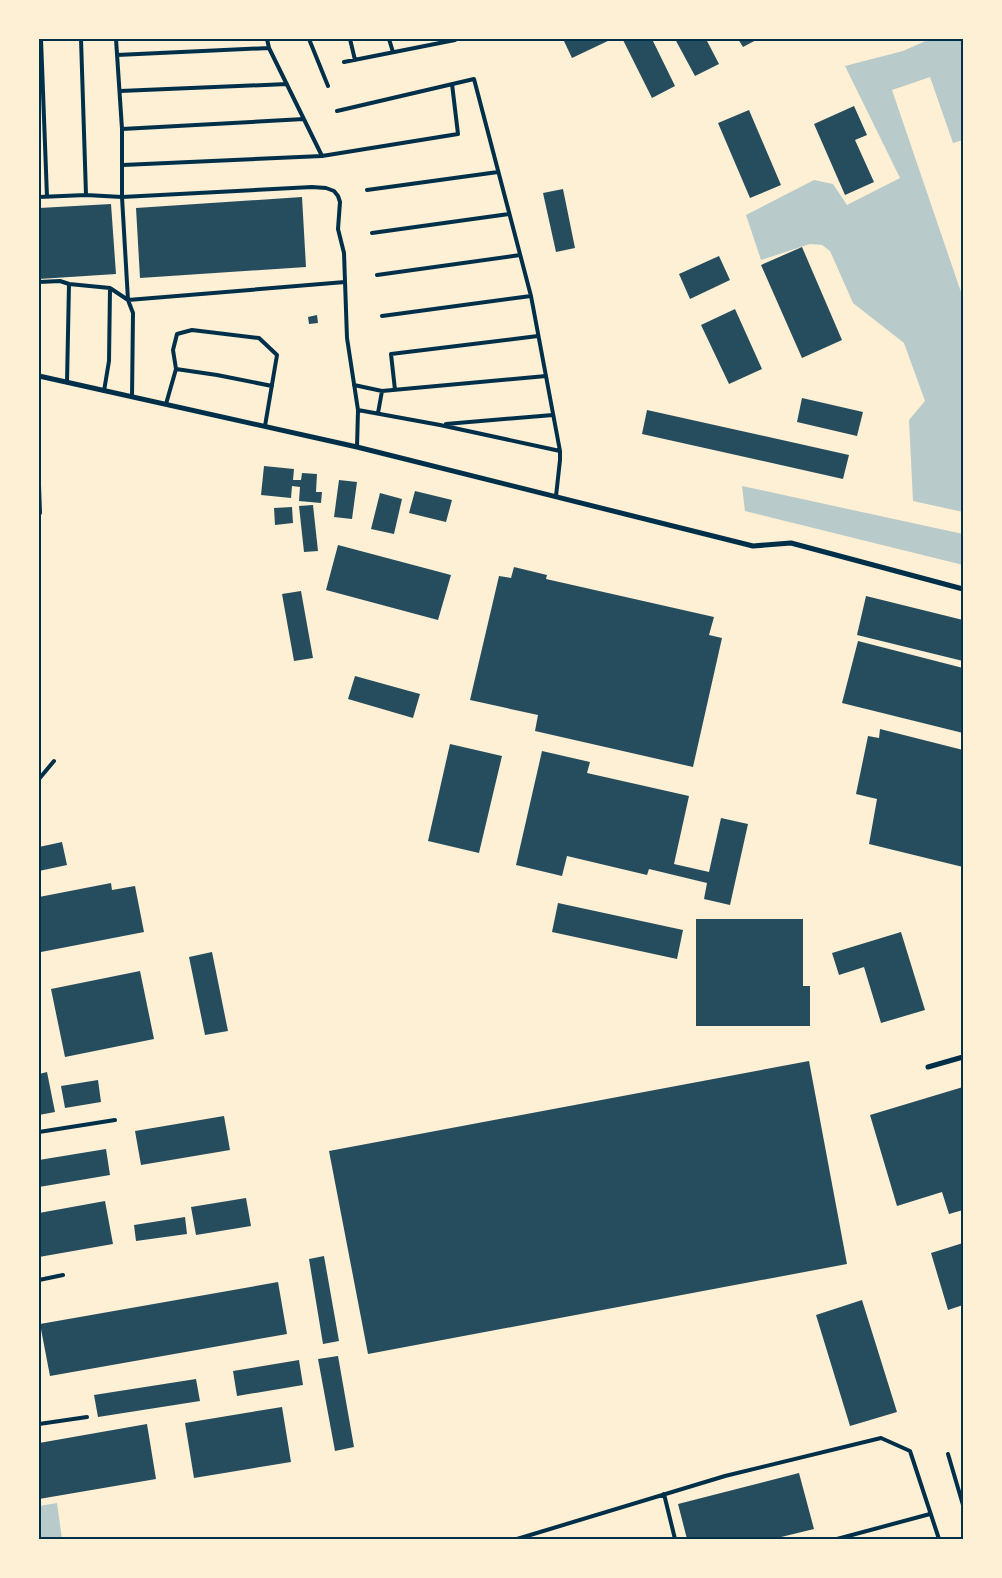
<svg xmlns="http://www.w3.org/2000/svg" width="1002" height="1578" viewBox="0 0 1002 1578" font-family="'Exo 2',sans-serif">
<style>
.green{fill:#b9caca}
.building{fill:#264d5e}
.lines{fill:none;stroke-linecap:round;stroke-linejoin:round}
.service{stroke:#003049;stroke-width:4}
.minor{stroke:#003049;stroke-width:5}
.neatline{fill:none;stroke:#003049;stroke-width:2}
</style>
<rect width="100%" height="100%" fill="#fdf0d5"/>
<!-- green -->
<path class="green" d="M930,39H963V140L953,143L930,77L892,90L963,298V512L913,501L909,420L925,401L904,343L853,303L830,251L822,245L810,244L761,260L746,215L814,180L833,184L847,205L900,178L845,66L903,51Z
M742,486L963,534V565L745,511Z
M57,1503L62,1539H39V1506Z"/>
<!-- building -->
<path class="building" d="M563,39H612L572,58Z
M626,39H652L675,86L652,98L623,40Z
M675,39H706L719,64L695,76Z
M738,39H758L743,47Z
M854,106L867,135L855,140L874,182L845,195L814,124Z
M749,110L781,185L750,198L718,123Z
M563,189L575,248L556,252L543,193Z
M302,197L306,267L140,278L136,208Z
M111,204L116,274L39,279V208Z
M802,247L842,340L802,358L761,265Z
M719,256L730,280L690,299L679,274Z
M735,309L762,369L729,384L701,325Z
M317,315L318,323L309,324L308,317Z
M802,398L863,412L857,436L797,422Z
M647,410L849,455L843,479L642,434Z
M264,466L294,469L293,480H301L302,473L317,474L316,492H322L321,503L299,501L300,487L292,486L291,498L261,495Z
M339,480L357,482L352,519L334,517Z
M415,491L452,500L446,522L409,513Z
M380,493L402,499L394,534L371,529Z
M313,505L318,551L304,552L299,506Z
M292,507L293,523L275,525L274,508Z
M338,545L451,575L438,620L326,590Z
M514,567L547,575L546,579L714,617L709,635L722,638L693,767L535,731L538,715L470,700L499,576L511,578Z
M301,591L313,658L294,661L282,594Z
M866,596L963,620V661L857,635Z
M858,641L963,668V733L842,703Z
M355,676L420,694L413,718L348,699Z
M880,729L963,750V867L869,844L877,799L856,794L868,736L879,738Z
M450,744L502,756L479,853L428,841Z
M542,751L590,762L587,773L689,796L674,864L709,872L721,818L748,824L730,905L704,899L707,883L649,869L647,875L567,856L562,876L516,865Z
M62,842L67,865L39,871V847Z
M111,883L112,890L135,886L144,932L41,952L39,939V897Z
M558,903L683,930L677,959L552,932Z
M696,919H803V986H810V1026H696Z
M901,932L925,1010L881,1023L864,967L839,975L832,953Z
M212,952L228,1031L205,1035L189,957Z
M140,971L154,1039L65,1057L51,989Z
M809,1061L847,1264L368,1354L329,1151Z
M47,1072L55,1112L39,1115V1074Z
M98,1080L101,1102L65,1108L61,1086Z
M963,1087V1210L949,1214L942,1192L897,1206L870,1115Z
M224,1116L230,1150L141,1165L135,1131Z
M106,1149L110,1175L39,1187V1160Z
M246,1198L251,1226L196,1235L191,1207Z
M105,1201L113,1244L39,1257V1213Z
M185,1217L187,1234L136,1241L134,1225Z
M963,1243V1305L948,1310L931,1253Z
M324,1256L339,1341L323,1344L309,1259Z
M278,1282L287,1334L50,1376L40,1324Z
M862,1300L897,1412L850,1426L816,1315Z
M338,1356L354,1447L335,1451L318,1359Z
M299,1360L303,1385L237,1396L233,1371Z
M196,1379L200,1401L98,1417L94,1395Z
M282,1407L291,1462L194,1478L185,1423Z
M147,1424L156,1479L39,1499V1443Z
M799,1473L814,1529L773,1539H687L678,1504Z"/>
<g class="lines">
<!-- service -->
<path class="service" d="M41,39L47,197
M81,39L86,195
M116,39L122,129V197L128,300L133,313L132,397
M267,39L269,48L322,156
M309,39L328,86
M350,39L355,60
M389,39L393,52
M117,55L269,48
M344,62L455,40
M120,91L287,84
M337,111L474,79L531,296L560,451V460L556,496
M122,129L304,119
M123,165L322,156L458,134L452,84
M367,190L498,172
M39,197L86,195L122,197L312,187L326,188L334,191L338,196L340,202L338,229L344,253L347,338L358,410L357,447
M372,233L509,214
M377,275L520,255
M39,282L60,281L69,284
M382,316L531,296
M176,369L217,375L272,386
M67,382L69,284L110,288L128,300L345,282
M354,385L382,391L546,376
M395,390L391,354L538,336
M104,391L109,361L110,288
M166,404L176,369L173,350L177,334L192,330L259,338L277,355L265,426
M358,410L440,425L560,451
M378,413L382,391
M446,424L553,415
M39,485L40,513
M39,779L54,761
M39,1132L115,1120
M39,1280L63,1275
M39,1424L87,1417
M948,1454L963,1505
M664,1494L675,1539
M517,1539L725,1476L881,1438L910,1451L939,1539
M837,1539L930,1514"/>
<!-- minor -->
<path class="minor" d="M39,376L357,447L753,546L791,543L963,589
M928,1067L963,1057"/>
</g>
<!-- border -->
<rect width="1002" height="1578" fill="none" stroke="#fdf0d5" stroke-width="80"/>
<rect x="40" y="40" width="922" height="1498" class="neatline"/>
</svg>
